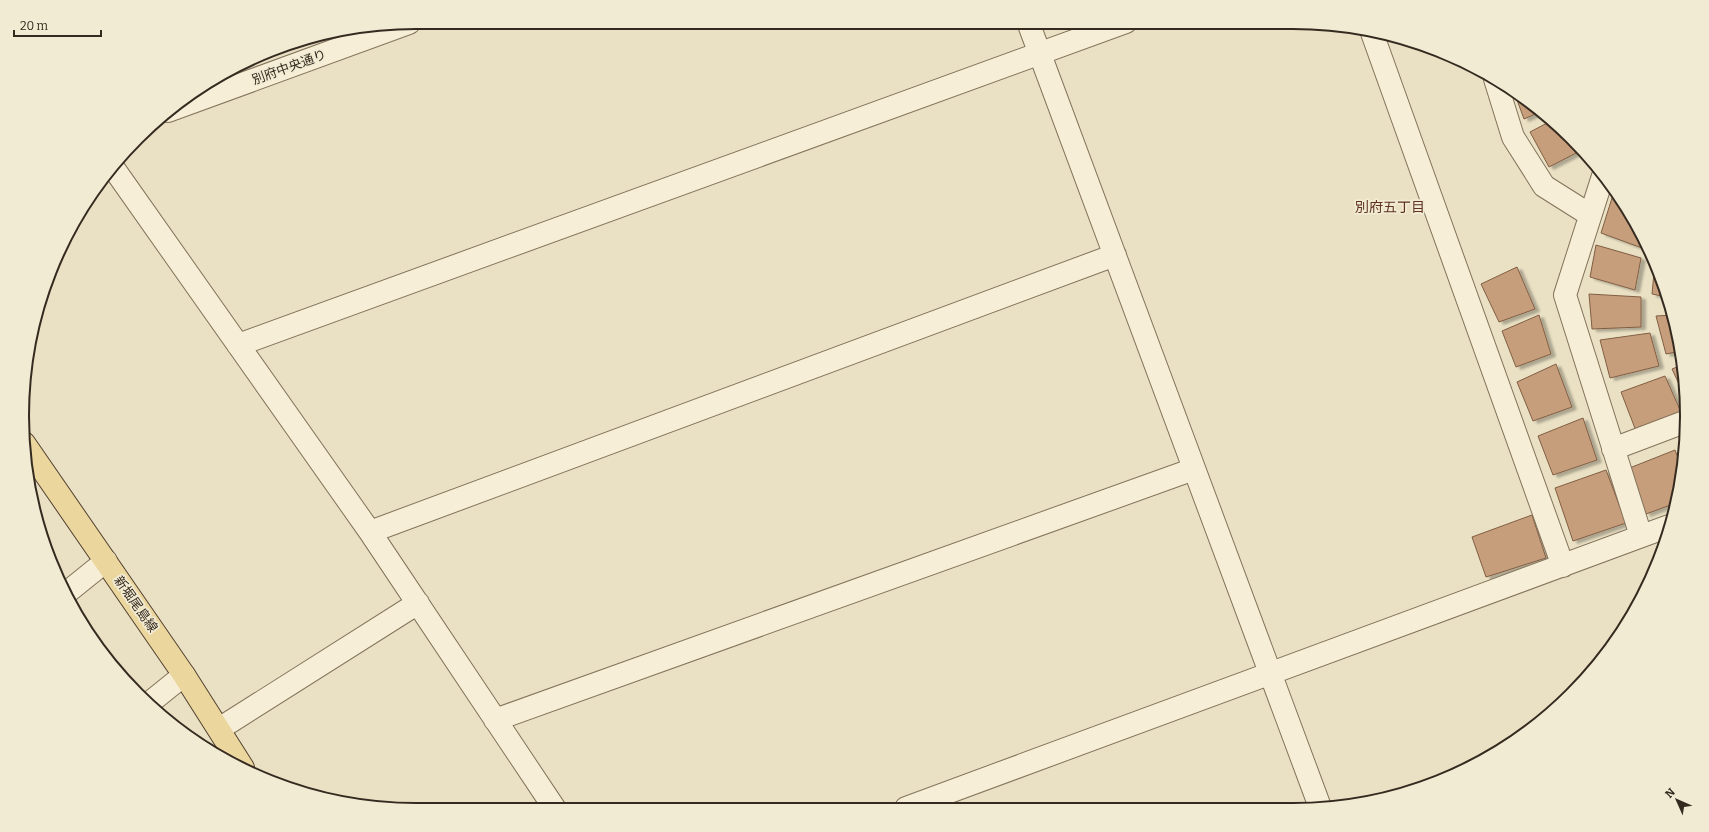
<svg xmlns="http://www.w3.org/2000/svg" width="1709" height="832" viewBox="0 0 1709 832" font-family="Bitter,'Noto Sans JP',serif">
<style>
.building{fill:#c69e7c;stroke:#815e43;filter:url(#shadow)}
.lines{fill:none;stroke-linecap:round;stroke-linejoin:round}
.minor-casing{stroke:#83735c;stroke-width:24}
.major-casing{stroke:#524130;stroke-width:24}
.minor{stroke:#f6eed6;stroke-width:22}
.major{stroke:#ebd69e;stroke-width:22}
.labels{text-anchor:middle;dominant-baseline:central;stroke-width:3.5;stroke-linejoin:round;paint-order:stroke}
.street-label{font-size:13px;fill:#352a1f;stroke:#f2ebd3}
.neighbourhood-label{font-size:14px;fill:#5e3121;stroke:#f2ebd3}
.rim{fill:none;stroke:#352a1f;stroke-width:2}
</style>
<defs>
<filter id="shadow"><feDropShadow dx="4.5" dy="2.5" stdDeviation="1" flood-color="#0004"/></filter>
</defs>
<rect width="100%" height="100%" fill="#eae1c4"/>
<!-- building -->
<path class="building" d="M1513,89L1540,112L1524,119Z
M1551,121L1572,138L1582,150L1549,167L1530,132Z
M1612,198L1624,203L1644,240L1642,248L1601,233Z
M1596,245L1641,258L1635,290L1590,277Z
M1655,262L1657,265L1667,297L1652,294Z
M1517,267L1535,309L1499,322L1481,284Z
M1589,294L1641,297V327L1592,329Z
M1539,315L1551,354L1516,367L1502,331Z
M1672,315L1679,339L1681,351L1666,354L1656,316Z
M1650,333L1659,366L1610,378L1600,340Z
M1556,364L1572,407L1533,421L1517,382Z
M1682,365L1685,397L1672,369Z
M1665,376L1681,412L1636,431L1621,392Z
M1583,418L1597,460L1553,475L1538,436Z
M1675,450L1682,468L1679,493L1676,503L1646,514L1627,469Z
M1606,470L1626,523L1573,541L1555,488Z
M1532,515L1546,558L1486,577L1472,537Z"/>
<g class="lines">
<defs>
<path id="minor" d="M1028,22L1320,807
M1371,30L1563,566
M1495,79L1513,137L1544,186L1590,215
M168,111L409,23
M112,166L370,532L555,809
M1603,176L1565,295L1641,536
M238,345L1126,22
M1613,449L1687,421
M370,532L1115,255
M65,594L106,561
M148,704L184,675
M495,720L1194,469
M219,729L418,603
M906,808L1669,526"/>
<path id="major" d="M24,443L184,675L243,768"/>
</defs>
<!-- minor casing -->
<use href="#minor" class="minor-casing"/>
<!-- major casing -->
<use href="#major" class="major-casing"/>
<!-- minor -->
<use href="#minor" class="minor"/>
<!-- major -->
<use href="#major" class="major"/>
</g>
<g class="labels">
<!-- street labels -->
<g class="street-label">
<text transform="translate(289 67) rotate(-20)">別府中央通り</text>
<text transform="translate(136 604) rotate(55)">新堀尾島線</text>
</g>
<!-- neighbourhood labels -->
<g class="neighbourhood-label">
<text x="1390" y="207">別府五丁目</text>
</g>
</g>
<!-- crop -->
<path d="M0 0H1709V832H0ZM416 29H1293A387 387 0 0 1 1680 416V416A387 387 0 0 1 1293 803H416A387 387 0 0 1 29 416V416A387 387 0 0 1 416 29Z" fill="#f2ebd3" fill-rule="evenodd"/>
<path class="rim" d="M416 29H1293A387 387 0 0 1 1680 416V416A387 387 0 0 1 1293 803H416A387 387 0 0 1 29 416V416A387 387 0 0 1 416 29Z"/>
<!-- north arrow -->
<g transform="translate(1677 800) rotate(315)" stroke="#f2ebd3" stroke-width="3" paint-order="stroke">
<path d="M0-3L7 15L0 10L-7 15Z" fill="#352a1f"/>
<text y="-6" font-size="11" font-weight="bold" text-anchor="middle" fill="#352a1f">N</text>
</g>
<!-- scale -->
<path d="M14 30v6h87v-6" fill="none" stroke="#352a1f" stroke-width="2"/>
<text x="20" y="30" font-size="12" fill="#352a1f" stroke="#f2ebd3" stroke-width="3" paint-order="stroke">20 m</text>
</svg>
